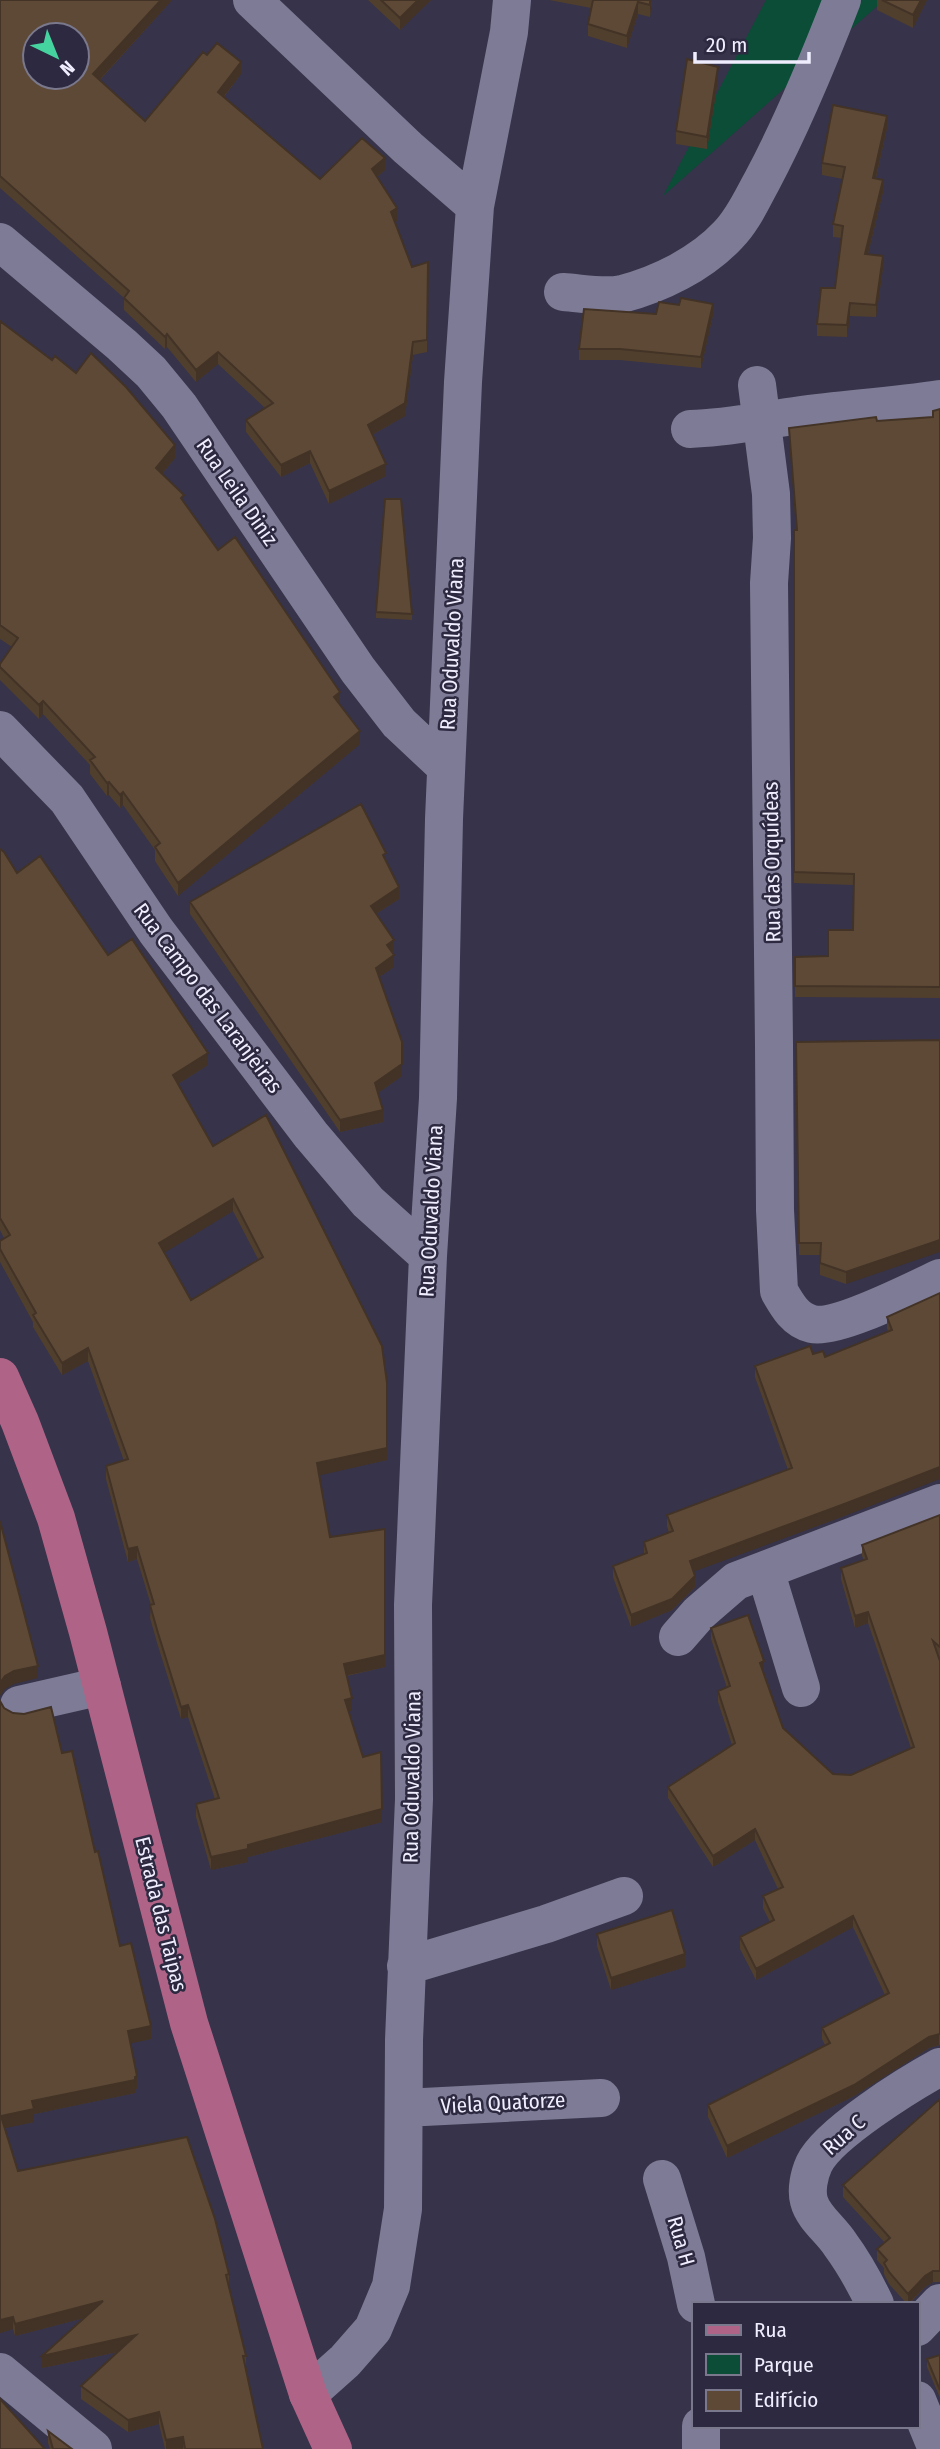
<svg xmlns="http://www.w3.org/2000/svg" width="940" height="2449" viewBox="0 0 940 2449" font-family="'Fira Sans Condensed',sans-serif">
<style>
.green{fill:#0c4d37}
.lines{fill:none;stroke-linecap:round;stroke-linejoin:round}
.minor{stroke:#7e7b96;stroke-width:38}
.major{stroke:#af6487;stroke-width:38}
.wall{fill:#513f2e;fill-rule:evenodd}
.shaded-wall{fill:#423326}
.building{fill:#5e4936;stroke:#423326;stroke-width:2;fill-rule:evenodd}
.labels{text-anchor:middle;dominant-baseline:central;stroke-width:5;stroke-linejoin:round;paint-order:stroke}
.street-label{font-size:21px;fill:#f0eefe;stroke:#2c2940}
</style>
<rect width="100%" height="100%" fill="#36334a"/>
<!-- green -->
<path class="green" d="M766,0H884L663,196Z"/>
<g class="lines">
<!-- minor -->
<path class="minor" d="M252,0L408,148L475,206
M0,242L122,345L151,372L179,406L358,670L399,723L446,767
M563,292C581,293 604,298 622,294C660,284 701,264 728,235C743,220 752,199 762,181C793,123 818,62 842,0
M757,385L771,494L772,538L769,583L774,1045L775,1210L779,1291C787,1305 795,1320 812,1324C837,1330 914,1290 940,1278
M690,429C727,428 764,420 801,415C848,409 894,406 940,399
M0,730L67,799L156,931L311,1135L368,1202L428,1256
M765,1570L801,1688
M678,1637L699,1613L736,1581L940,1503
M19,1705L102,1686
M406,1966L546,1924L624,1896
M404,2108L601,2098
M662,2179L686,2257L696,2304
M875,2304C865,2283 854,2263 840,2244C831,2230 813,2217 809,2201C806,2190 809,2175 814,2164C828,2134 909,2084 940,2067
M917,2327L940,2303
M0,2372L93,2449
M308,2394L345,2361L373,2329L391,2286L403,2209L404,2040L414,1799L413,1605L428,1256L438,1098L444,819L463,382L475,206L509,32L512,0
M917,2400L937,2449
M701,2426V2449"/>
<!-- major -->
<path class="major" d="M0,1377L20,1422L56,1518L88,1632L189,2023L308,2394L333,2449"/>
</g>
<!-- wall -->
<path class="wall" d="M0,0H172L100,80L145,121L241,74L224,97L320,179L385,170L377,177L397,221L395,222L412,267L428,262L427,352L413,355L405,416L372,435L386,476L329,504L310,463L281,477L246,432V420L265,408L218,364L196,382L167,347L165,349L124,310V298L0,188Z
M368,0H431L400,30Z
M549,0H652L650,17L638,14L627,48L588,36V24L591,8Z
M877,0H927L913,28L877,10Z
M718,80L707,149L676,144V131Z
M887,128L876,178L883,192L868,254L883,268L876,317L850,316L847,337L817,336V324L835,288L842,238L833,237V224L843,179L822,175V163Z
M656,314L713,315L701,368L620,360H579V349Z
M0,320L175,458L162,474L218,550L340,705L360,744L178,896L155,861V850L123,805L120,808L109,795L107,796L90,774V765L43,714L39,719L0,680V664L12,647L0,639Z
M940,409V998L795,997V957L828,956L853,930V885L794,883V530H796L789,428L933,417Z
M376,612L412,614V620L376,618Z
M0,849L17,873L108,955L208,1065L178,1084L213,1146L387,1383V1460L319,1475L330,1537L385,1667L347,1676L352,1711H348L382,1822L248,1857V1862L211,1870L196,1817V1804L215,1799L188,1717L181,1719L158,1646L150,1618L151,1605L137,1559L128,1562L106,1479V1466L124,1461L88,1361L62,1375L33,1327V1322L0,1262V1241L4,1238L0,1230ZM233,1211L258,1259L191,1300L165,1252Z
M386,860L399,899L376,914L394,952L392,953L394,967L379,977L402,1076L378,1093L383,1122L340,1132L190,914V902Z
M940,1040L846,1284L820,1275V1255H799L796,1042Z
M940,1293L847,1515L694,1571L695,1587L672,1610L631,1627L613,1577V1566L644,1554V1542L669,1533L667,1526V1515L788,1470L755,1377V1366L813,1354L825,1357L888,1331L887,1328V1317Z
M940,1517V1658L939,1657L940,1661V2045L929,2048L854,2096L727,2158L708,2117V2105L825,2045L822,2039V2028L885,1995L853,1927L756,1980L740,1949V1937L770,1922L763,1908V1896L778,1889L755,1840L713,1867L668,1798V1787L732,1745L718,1702V1691L727,1688L711,1639V1628L764,1672L783,1728L833,1774L851,1775L911,1748L868,1623L855,1628L841,1579V1568L864,1560L862,1556V1545Z
M0,1702L4,1708L62,1753L95,1852L120,1946L151,2039L130,2043L137,2089H135V2093L34,2114V2122L4,2128L18,2171L229,2274V2287L246,2356V2368L263,2449H165L159,2424L128,2432L81,2399V2386L118,2352L42,2368L84,2318L15,2336L13,2329L0,2333Z
M597,1934L685,1967L611,1990L597,1946Z
M940,2099V2282H933L925,2287L909,2304H907L889,2284L884,2274V2268L877,2260V2249L885,2243L843,2197V2185Z
M940,2355V2398L927,2367V2359Z
M48,2431L72,2449H50L48,2443Z"/>
<!-- shaded-wall -->
<path class="shaded-wall" d="M161,0H172L93,87V74Z
M418,0H431L400,30V18Z
M650,0H652L650,17Z
M921,0H927L913,28V15Z
M638,2V14L627,48V36Z
M241,62V74L218,104V92Z
M718,67V80L707,149V137Z
M887,116V128L873,190V178Z
M385,158V170L372,181V169Z
M883,180V192L865,266V254Z
M397,208V221L391,225V212Z
M883,256V268L876,317V305Z
M850,303V316L847,337V325Z
M713,304V315L701,368V357Z
M167,334V347L165,349V337Z
M413,342V355L405,416L368,437V425Z
M218,352V364L196,382V370Z
M175,445V458L156,481V468Z
M310,451V463L281,477V465Z
M386,464V476L329,504V491Z
M340,692V705L334,697Z
M43,701V714L39,719V705Z
M360,731V744L178,896V883Z
M109,782V795L107,796V783Z
M123,792V805L120,808V795Z
M399,887V899L371,917V906Z
M394,940V952L387,957V945Z
M394,955V967L376,979V968Z
M402,1042V1076L375,1095V1083Z
M208,1053V1065L173,1087V1075Z
M383,1110V1122L340,1132V1120Z
M233,1199V1211L159,1256V1243Z
M940,1240V1252L846,1284V1272Z
M88,1348V1361L62,1375V1363Z
M387,1448V1460L317,1476V1463Z
M940,1467V1479L847,1515L690,1573V1561Z
M137,1547V1559L128,1562V1549Z
M695,1576V1587L672,1610L631,1627V1615Z
M868,1612V1623L855,1628V1616Z
M385,1655V1667L344,1676V1664Z
M764,1661V1672L760,1674V1663Z
M38,1666V1678L14,1684L5,1689L0,1696V1683L5,1676L14,1671Z
M352,1698V1711L345,1712V1700Z
M188,1705V1717L181,1719V1707Z
M382,1809V1822L248,1857V1862L211,1870V1857L248,1845Z
M755,1829V1840L713,1867V1856Z
M853,1916V1927L756,1980V1969Z
M685,1954V1967L611,1990V1978Z
M151,2026V2039L128,2044V2031Z
M939,2034V2045L929,2048L854,2096L727,2158V2146L929,2037Z
M137,2076V2089H135V2093L34,2114V2122L1,2129V2116L32,2101Z
M933,2271V2282L925,2287L908,2304V2294L925,2276Z
M103,2301V2313L15,2336V2324Z
M13,2317V2329L0,2333V2320Z
M136,2335V2348L42,2368V2356Z
M159,2412V2424L128,2432V2420Z
M183,2437V2449H166V2440Z"/>
<!-- building -->
<path class="building" d="M0,0H161L93,74L145,121L203,52L207,55L217,43L241,62L218,92L320,179L362,138L385,158L372,169L397,208L391,212L412,267L428,262L427,340L413,342L405,403L368,425L386,464L329,491L310,451L281,465L246,420L273,403L218,352L196,370L167,334L165,337L124,298L129,291L0,176ZM35,35H77V77H35Z
M381,0H418L400,18Z
M593,0H650V5L638,2L627,36L588,24Z
M882,0H921L913,15Z
M687,59L718,67L707,137L676,131Z
M833,105L887,116L873,178L883,180L865,254L883,256L876,305L850,303L847,325L817,324L821,288H835L843,226L833,224L845,167L822,163Z
M681,298L713,304L701,357L620,349H579L584,309L656,314L659,302L679,305Z
M0,321L52,360L55,356L76,373L91,353L126,387L175,445L156,468L184,495L181,498L218,550L235,537L340,692L334,697L360,731L178,883L155,847L160,843L123,792L120,795L109,782L107,783L90,760L95,757L43,701L39,705L0,667V664L18,638L0,625Z
M940,409V987L795,986V957L828,956V930H853L854,874L794,872V530H797L789,428L876,417L877,421L933,417V411Z
M385,499H401L412,614L376,612Z
M361,804L386,853L383,855L399,887L371,906L394,940L387,945L394,955L376,968L402,1042V1064L375,1083L383,1110L340,1120L190,902Z
M0,849L4,852L17,873L40,856L108,955L132,939L208,1053L173,1075L213,1146L266,1115L382,1346L387,1383V1448L317,1463L330,1537L385,1529V1655L344,1664L352,1698L345,1700L363,1757L381,1752L382,1809L248,1845V1849L211,1857L196,1804L219,1798L188,1705L181,1707L158,1633L150,1605L154,1604L137,1547L128,1549L106,1466L128,1459L88,1348L62,1363L33,1315L36,1313L0,1249V1241L10,1235L0,1218ZM233,1199L263,1257L191,1300L159,1243Z
M940,1040V1240L846,1272L820,1263L821,1243H799L796,1042Z
M940,1293V1467L847,1503L690,1561L695,1576L672,1599L631,1615L613,1566L647,1553L644,1542L673,1531L667,1515L792,1468L755,1366L810,1346L813,1354L823,1351L825,1357L892,1330L887,1317Z
M940,1515V1647L933,1641L940,1661V2034L929,2037L854,2085L727,2146L708,2105L830,2043L822,2028L889,1993L853,1916L756,1969L740,1937L774,1920L763,1896L783,1887L755,1829L713,1856L668,1787L735,1743L718,1691L730,1686L711,1628L748,1615L764,1661L760,1663L783,1728L833,1774L851,1775L914,1747L868,1612L855,1616L841,1568L867,1559L862,1545Z
M0,1521L38,1666L14,1671L5,1676L0,1683Z
M0,1701L4,1708L13,1713L24,1714L51,1707L62,1753L72,1751L95,1852L98,1851L120,1946L131,1943L151,2026L128,2031L137,2076L135,2077V2080L32,2101L34,2109L1,2116L18,2171L187,2137L215,2219L229,2274L226,2275L246,2356H243L263,2449H185L183,2437L166,2440L159,2412L128,2420L81,2386L136,2335L42,2356L103,2301L15,2324L13,2317L0,2320Z
M672,1910L685,1954L611,1978L597,1934Z
M940,2099V2271H933L925,2276L908,2294L889,2272L884,2263L887,2260L877,2249L890,2238L843,2185Z
M940,2355V2390L927,2359Z
M0,2399L45,2449H0Z
M48,2431L72,2449H53Z"/>
<g class="labels">
<!-- street labels -->
<g class="street-label">
<text transform="translate(237 492) rotate(55)">Rua Leila Diniz</text>
<text transform="translate(452 644) rotate(-87)">Rua Oduvaldo Viana</text>
<text transform="translate(772 862) rotate(-91)">Rua das Orquídeas</text>
<text transform="translate(208 998) rotate(53)">Rua Campo das Laranjeiras</text>
<text transform="translate(431 1211) rotate(-87)">Rua Oduvaldo Viana</text>
<text transform="translate(412 1777) rotate(-89)">Rua Oduvaldo Viana</text>
<text transform="translate(161 1914) rotate(76)">Estrada das Taipas</text>
<text transform="translate(503 2103) rotate(-3)">Viela Quatorze</text>
<text transform="translate(844 2135) rotate(-42)">Rua C</text>
<text transform="translate(681 2241) rotate(74)">Rua H</text>
</g>
</g>
<!-- legend -->
<rect x="692" y="2302" width="228" height="126" fill="#2c2940" stroke="#7a788c" stroke-width="2"/>
<rect x="706" y="2325" width="35" height="10" fill="#af6487" stroke="#7a788c" stroke-width="2"/>
<text x="754" y="2337" font-size="21" fill="#f0eefe">Rua</text>
<rect x="706" y="2354" width="35" height="21" fill="#0c4d37" stroke="#7a788c" stroke-width="2"/>
<text x="754" y="2372" font-size="21" fill="#f0eefe">Parque</text>
<rect x="706" y="2390" width="35" height="21" fill="#5e4936" stroke="#7a788c" stroke-width="2"/>
<text x="754" y="2407" font-size="21" fill="#f0eefe">Edifício</text>
<!-- north arrow -->
<g transform="translate(56 56) rotate(137)"><circle r="33" fill="#2c2940" stroke="#7a788c" stroke-width="2"/>
<path d="M0-5L12 26L0 18L-12 26Z" fill="#45d49f"/>
<text y="-10" font-size="19" font-weight="bold" text-anchor="middle" fill="#f0eefe">N</text>
</g>
<!-- scale -->
<path d="M695 52v10h114v-10" fill="none" stroke="#f0eefe" stroke-width="3.5"/>
<text x="706" y="52" font-size="21" fill="#f0eefe" stroke="#2c2940" stroke-width="5" paint-order="stroke">20 m</text>
</svg>
